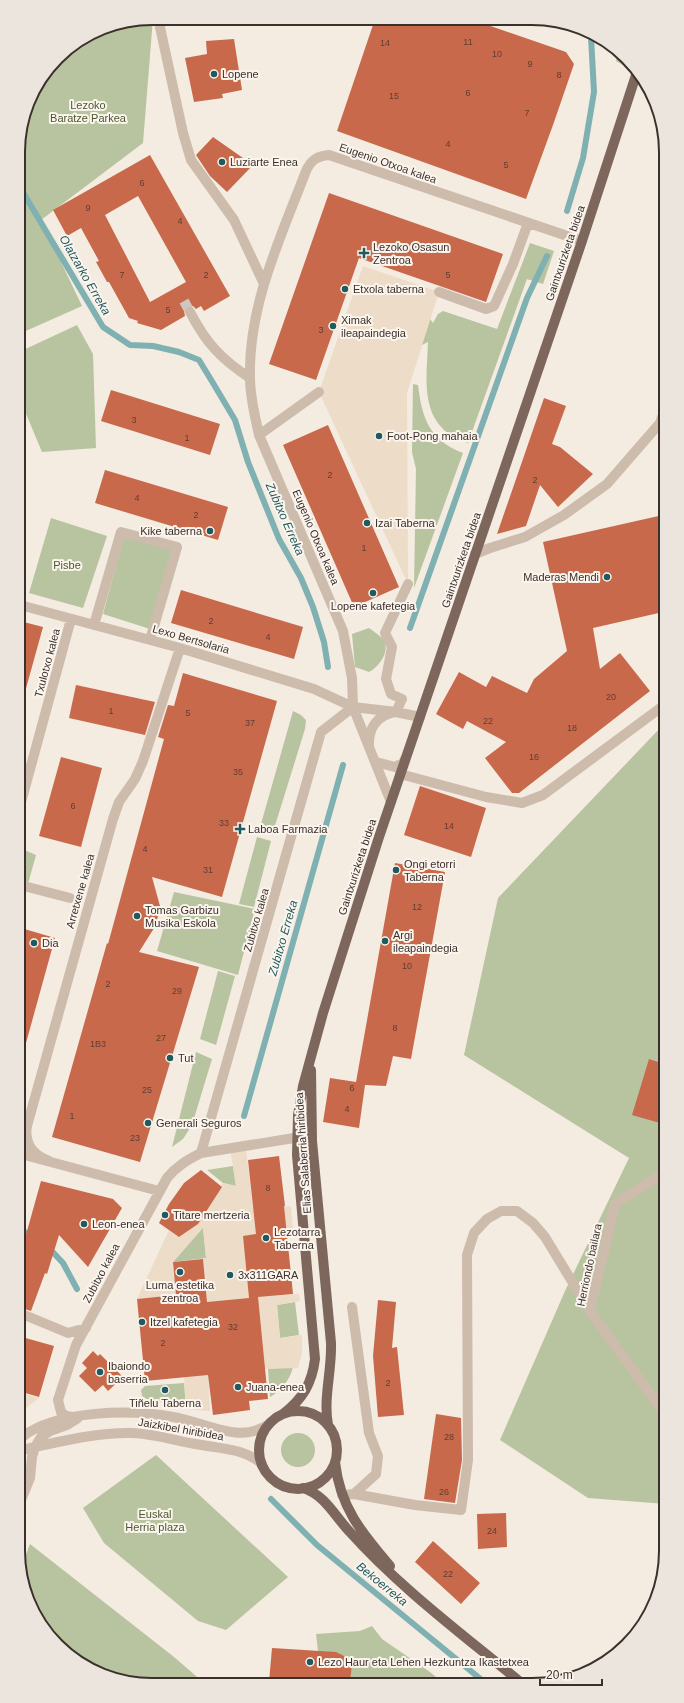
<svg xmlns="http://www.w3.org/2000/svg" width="684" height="1703" viewBox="0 0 684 1703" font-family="Arial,sans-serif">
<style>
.green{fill:#b8c4a0}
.plaza{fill:#ecdcc8}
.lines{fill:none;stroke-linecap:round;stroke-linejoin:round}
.stream{stroke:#7fb0b2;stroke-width:6}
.building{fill:#c8694b;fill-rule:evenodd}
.minor-tunnel{stroke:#cfc6bd;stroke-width:10;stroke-dasharray:10 5;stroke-linecap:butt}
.minor{stroke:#cdbbac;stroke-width:10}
.major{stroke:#7d675c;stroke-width:10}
.poi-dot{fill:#1f5a5e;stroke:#fbf5ee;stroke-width:1.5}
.labels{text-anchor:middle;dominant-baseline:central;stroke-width:4;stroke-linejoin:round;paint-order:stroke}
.number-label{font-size:9px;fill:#5e3e33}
.poi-label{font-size:11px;fill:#3b302b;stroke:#fbf5ee;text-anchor:start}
.park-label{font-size:11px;fill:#4a5a2e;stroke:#fbf5ee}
.street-label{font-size:11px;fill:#3b302b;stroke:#fbf5ee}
.water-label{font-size:12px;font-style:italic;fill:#1f5a5e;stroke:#fbf5ee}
.rim{fill:none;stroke:#3b302b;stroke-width:2}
</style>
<rect width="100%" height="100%" fill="#f4ebe1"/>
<!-- green -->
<path class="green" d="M153,18L143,143L41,220L82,306L19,334L18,143L32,93L63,51L101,28Z
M619,51H621L639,74L616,61Z
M530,243L554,251L543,284L527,279L468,443C464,441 458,440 454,437C419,417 427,376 428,342L404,354L423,309L433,323L438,314L443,311L497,329Z
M77,325L93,354L96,448L42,452L19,397V352Z
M413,384L418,385C422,418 429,440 463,453L414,588L416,469L412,452Z
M51,518L107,536L83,608L29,593Z
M124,537L172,550L150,629L103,614Z
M369,628C373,631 378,634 382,638C392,649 380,666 369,672L355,667L352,634Z
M293,711L301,715L306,720L305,729L274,829L261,824Z
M663,725L666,1504L588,1498L500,1440L565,1291L629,1158L464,1055L498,898Z
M257,837L271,841L254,907L239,904Z
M22,849L36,855L22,905H21Z
M174,892L255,909L238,975L157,951Z
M218,971L235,976L216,1045L200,1039Z
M196,1052L212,1059L192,1125L183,1139L172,1147Z
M233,1166L236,1186L223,1183L207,1170Z
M203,1227L206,1258L173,1262Z
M295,1302L299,1335L280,1338L277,1305Z
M293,1367C290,1380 281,1391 270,1397L268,1369Z
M184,1383L186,1406L148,1400L142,1396L141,1390L145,1386Z
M281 1450a17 17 0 1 1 34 0a17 17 0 1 1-34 0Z
M156,1455L288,1577L226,1630L198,1621L104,1543L83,1508Z
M30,1544L174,1657L203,1682H126L63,1652L36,1618L23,1586L22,1565Z
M372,1626L382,1639L430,1672L441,1681H349L352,1667L318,1651L316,1634L360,1631Z"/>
<!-- plaza -->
<path class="plaza" d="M363,266L439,292L407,393L408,584L319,392Z
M230,1148H246L253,1210L291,1206L293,1231L243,1236L249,1298L207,1302L203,1259L206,1258L203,1228L173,1262L176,1295L137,1299L169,1230L179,1237L198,1224L223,1183L236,1186Z
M299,1294L300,1301L277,1305L280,1338L302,1335V1353L298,1368L264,1369L208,1375L210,1411L186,1409L184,1377L258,1297Z
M22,1393L39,1398L22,1411Z"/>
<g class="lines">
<!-- stream -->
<path class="stream" d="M18,184L103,327L130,345L153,346L179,352L199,360L213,383L235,420L248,462L279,539L301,578L313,607L324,642L328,667
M567,211L583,158L594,92L591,37
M410,628L527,298L547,256
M244,1116L343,765
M21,1230L32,1236
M48,1247L63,1263L77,1289
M271,1499L317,1545L483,1681"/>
</g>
<!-- building -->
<path class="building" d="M375,19L473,20L566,52L574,64L553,125L526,199L337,131Z
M234,39L242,90L222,94L223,98L194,102L185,58L207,54L206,41Z
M213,137L253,165L227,192L210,176L196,155Z
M150,155L230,296L204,311L201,306L196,309L193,306H187L184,311L185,316L161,330L137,323L138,321L129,318L109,282H107L96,262L99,261L81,228L67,236L53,210ZM138,196L186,282L150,302L105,215Z
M329,193L503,254L486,302L359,258L316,380L269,364Z
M111,390L220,424L210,455L101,421Z
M544,398L566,406L552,444L560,447L593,474L558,507L540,485L526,526L497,534Z
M328,425L399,587L354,607L283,445Z
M105,470L228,507L218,540L95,503Z
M663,515V612L593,628L600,669L620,653L650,691L519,793H512L485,758L506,742L467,721L463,729L436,714L459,672L486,687L492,676L527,693L534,679L567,651L543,542Z
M181,590L303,627L294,659L171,623Z
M20,621L43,627L25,692L20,691Z
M183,673L277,701L222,897L152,877L160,906L156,925L139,952L199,967L140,1162L52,1137L107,943L108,944L164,739L158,737L168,705L174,706Z
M76,685L155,702L145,735L69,718Z
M61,757L102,768L81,847L39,836Z
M420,786L486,808L471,857L404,835Z
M395,863L445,872L411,1059L393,1056L386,1086L365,1085L359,1128L323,1122L330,1078L356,1082Z
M21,928L55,938L26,1043H21Z
M649,1059L664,1064V1110L660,1123L632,1115Z
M279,1156L285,1206H284L293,1294L258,1297L268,1399L249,1401L250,1410L213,1415L208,1375L145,1381L137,1299L176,1295L173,1262L203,1259L207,1302L249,1298L243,1236L256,1234L248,1160Z
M201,1170L222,1187L198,1224L179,1237L159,1223L169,1204L184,1183Z
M41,1181L113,1199L122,1208L88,1267L59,1235L47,1274L45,1273L31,1311L22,1308V1249Z
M378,1300L396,1302L392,1348L397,1347L404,1415L378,1417L373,1356Z
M22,1321L26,1323L23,1332L22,1331Z
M22,1337L54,1346L39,1397L22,1392Z
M93,1351L98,1356L100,1354L123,1377L108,1391L103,1385L95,1392L79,1376L87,1368L82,1363Z
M436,1414L461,1418L462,1460L455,1503L424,1499Z
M506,1513L507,1547L478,1549L477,1514Z
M433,1541L480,1583L461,1604L415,1562Z
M272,1648L336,1652L346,1657L352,1666L350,1681L269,1682Z"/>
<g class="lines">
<!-- minor-tunnel -->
<path class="minor-tunnel" d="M184,301L190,312"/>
<!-- minor -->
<path class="minor" d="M158,18L183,133L191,160L234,220L264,284
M439,292L486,309L494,306L513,264L528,223
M190,312C206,343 221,359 250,378
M259,435L319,392
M475,554L490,548L525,537L564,515L607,484L660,423L662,417
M20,605L180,648L314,689L353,707L396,712L420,717
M94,625L121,532L177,547L150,640
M396,712L402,699L391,694L386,679L392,647L385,633L408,584
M369,747L353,707L352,678L343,631L259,435C255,416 250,397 250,378C248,305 281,237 306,171C311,160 317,156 329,155L582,241
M376,762L395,767L403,763L405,759
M400,774L486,797L522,803L543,795L663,706
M391,802L369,747C368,729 376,716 394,712
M20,806L71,619
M20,885L70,898
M201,1153L294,1138C304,1132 307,1124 311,1114
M21,1154L159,1191
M49,1161C33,1155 24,1143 27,1126L113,819L119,802L135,779L143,761L180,648
M352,1307L369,1433L378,1456L376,1474L354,1494
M590,1311L615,1204L665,1172
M22,1314L68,1333L86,1328
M72,1417L66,1416L61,1412L58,1400L76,1345L167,1178C177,1166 187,1160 201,1153L321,732L353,707
M22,1437C57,1410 131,1409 173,1417C205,1422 239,1445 269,1424
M22,1450C58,1442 97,1432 133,1433C157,1434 179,1442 202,1445C223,1449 245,1449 262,1464
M342,1495L354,1494L415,1505L461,1510L468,1460L467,1255L474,1233L487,1219L501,1211H517L533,1223L545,1237L590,1311L665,1414
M22,1498L30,1478L32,1457L35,1447L41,1437L50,1431L67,1425L78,1418"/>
<!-- major -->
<path class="major" d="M311,1070L312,1141L331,1343C332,1371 323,1398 328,1425
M259 1450a39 39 0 1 1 78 0a39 39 0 1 1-78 0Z
M283,1414C303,1399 312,1383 315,1359L297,1155L298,1115L303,1086L323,1013L379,837L582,241L637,72
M335,1462C340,1507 361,1532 390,1566
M303,1488C325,1495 334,1515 349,1531C399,1587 461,1633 519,1681"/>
</g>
<!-- markers -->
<g class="poi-dot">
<circle cx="214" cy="74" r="4"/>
<circle cx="222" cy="162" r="4"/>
<path d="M362 247h4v4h4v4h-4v4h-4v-4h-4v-4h4z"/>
<circle cx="345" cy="289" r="4"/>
<circle cx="333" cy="326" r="4"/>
<circle cx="379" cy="436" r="4"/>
<circle cx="367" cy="523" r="4"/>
<circle cx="210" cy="531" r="4"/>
<circle cx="607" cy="577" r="4"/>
<circle cx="373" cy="593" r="4"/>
<path d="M238 823h4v4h4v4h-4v4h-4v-4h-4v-4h4z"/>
<circle cx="396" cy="870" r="4"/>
<circle cx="137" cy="916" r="4"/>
<circle cx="385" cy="941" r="4"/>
<circle cx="34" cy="943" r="4"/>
<circle cx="170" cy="1058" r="4"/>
<circle cx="148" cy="1123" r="4"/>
<circle cx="165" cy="1215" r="4"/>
<circle cx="84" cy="1224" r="4"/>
<circle cx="266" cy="1238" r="4"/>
<circle cx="180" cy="1272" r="4"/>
<circle cx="230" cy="1275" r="4"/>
<circle cx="142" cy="1322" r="4"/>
<circle cx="100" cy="1372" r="4"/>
<circle cx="238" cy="1387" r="4"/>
<circle cx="165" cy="1390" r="4"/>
<circle cx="310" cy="1662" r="4"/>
</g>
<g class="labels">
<!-- number labels -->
<g class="number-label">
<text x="468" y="42">11</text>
<text x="385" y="43">14</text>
<text x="497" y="54">10</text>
<text x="530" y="64">9</text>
<text x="559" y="75">8</text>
<text x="468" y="93">6</text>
<text x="394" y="96">15</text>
<text x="527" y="113">7</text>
<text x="448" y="144">4</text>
<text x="506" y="165">5</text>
<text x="142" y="183">6</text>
<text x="88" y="208">9</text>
<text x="180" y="221">4</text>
<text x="122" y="275">7</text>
<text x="206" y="275">2</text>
<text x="448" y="275">5</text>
<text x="168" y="310">5</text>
<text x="321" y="330">3</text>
<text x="134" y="420">3</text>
<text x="187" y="438">1</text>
<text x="330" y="475">2</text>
<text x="535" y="480">2</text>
<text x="137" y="498">4</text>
<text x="196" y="515">2</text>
<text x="364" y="548">1</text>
<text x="211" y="621">2</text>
<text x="268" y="637">4</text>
<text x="611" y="697">20</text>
<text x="111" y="711">1</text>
<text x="188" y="713">5</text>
<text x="488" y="721">22</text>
<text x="250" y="723">37</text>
<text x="572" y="728">18</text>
<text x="534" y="757">16</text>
<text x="238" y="772">35</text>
<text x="73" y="806">6</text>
<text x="224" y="823">33</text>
<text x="449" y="826">14</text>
<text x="145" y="849">4</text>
<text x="208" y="870">31</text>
<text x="417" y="907">12</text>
<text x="407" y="966">10</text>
<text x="108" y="984">2</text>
<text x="177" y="991">29</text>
<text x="395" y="1028">8</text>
<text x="161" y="1038">27</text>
<text x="98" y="1044">1B3</text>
<text x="352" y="1088">6</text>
<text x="147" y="1090">25</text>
<text x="347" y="1109">4</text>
<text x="72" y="1116">1</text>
<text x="135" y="1138">23</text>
<text x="268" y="1188">8</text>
<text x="233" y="1327">32</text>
<text x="163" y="1343">2</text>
<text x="388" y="1383">2</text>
<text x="449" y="1437">28</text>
<text x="444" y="1492">26</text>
<text x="492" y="1531">24</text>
<text x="448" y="1574">22</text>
</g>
<!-- poi labels -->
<g class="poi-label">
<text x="222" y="74">Lopene</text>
<text x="230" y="162">Luziarte Enea</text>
<text x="373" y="247">Lezoko Osasun<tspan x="373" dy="13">Zentroa</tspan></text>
<text x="353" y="289">Etxola taberna</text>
<text x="341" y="320">Ximak<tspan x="341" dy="13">ileapaindegia</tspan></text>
<text x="387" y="436">Foot-Pong mahaia</text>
<text x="375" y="523">Izai Taberna</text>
<text x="202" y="531" text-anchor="end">Kike taberna</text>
<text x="599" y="577" text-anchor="end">Maderas Mendi</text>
<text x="373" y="606" text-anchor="middle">Lopene kafetegia</text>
<text x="248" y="829">Laboa Farmazia</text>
<text x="404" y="864">Ongi etorri<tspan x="404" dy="13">Taberna</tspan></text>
<text x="145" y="910">Tomas Garbizu<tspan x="145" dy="13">Musika Eskola</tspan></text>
<text x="393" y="935">Argi<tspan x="393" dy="13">ileapaindegia</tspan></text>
<text x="42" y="943">Dia</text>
<text x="178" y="1058">Tut</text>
<text x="156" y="1123">Generali Seguros</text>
<text x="173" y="1215">Titare mertzeria</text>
<text x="92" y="1224">Leon-enea</text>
<text x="274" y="1232">Lezotarra<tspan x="274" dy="13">Taberna</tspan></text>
<text x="238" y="1275">3x311GARA</text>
<text x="180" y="1285" text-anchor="middle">Luma estetika<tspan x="180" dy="13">zentroa</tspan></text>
<text x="150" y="1322">Itzel kafetegia</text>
<text x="108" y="1366">Ibaiondo<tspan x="108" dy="13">baserria</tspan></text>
<text x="246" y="1387">Juana-enea</text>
<text x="165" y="1403" text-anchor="middle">Tiñelu Taberna</text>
<text x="318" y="1662">Lezo Haur eta Lehen Hezkuntza Ikastetxea</text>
</g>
<!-- park labels -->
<g class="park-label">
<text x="88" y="105">Lezoko<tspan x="88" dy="13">Baratze Parkea</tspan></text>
<text x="67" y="565">Pisbe</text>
<text x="155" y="1514">Euskal<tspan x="155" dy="13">Herria plaza</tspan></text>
</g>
<!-- street labels -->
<g class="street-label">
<text transform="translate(388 163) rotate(19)">Eugenio Otxoa kalea</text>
<text transform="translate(565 253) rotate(-71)">Gaintxurizketa bidea</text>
<text transform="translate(316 537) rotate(67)">Eugenio Otxoa kalea</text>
<text transform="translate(461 560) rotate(-71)">Gaintxurizketa bidea</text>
<text transform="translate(191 639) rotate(16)">Lexo Bertsolaria</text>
<text transform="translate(47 663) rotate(-75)">Txulotxo kalea</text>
<text transform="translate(357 867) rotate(-72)">Gaintxurizketa bidea</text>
<text transform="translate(80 891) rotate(-74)">Arretxene kalea</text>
<text transform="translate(256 920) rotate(-74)">Zubitxo kalea</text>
<text transform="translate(303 1153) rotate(-94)">Elias Salaberria hiribidea</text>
<text transform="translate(589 1265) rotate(-78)">Herriondo bailara</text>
<text transform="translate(101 1273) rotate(-62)">Zubitxo kalea</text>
<text transform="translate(181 1429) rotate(10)">Jaizkibel hiribidea</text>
</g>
<!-- water labels -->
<g class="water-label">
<text transform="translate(85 275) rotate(60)">Olatzarko Erreka</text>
<text transform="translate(285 519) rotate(66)">Zubitxo Erreka</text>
<text transform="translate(283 938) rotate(-74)">Zubitxo Erreka</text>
<text transform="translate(382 1584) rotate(39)">Bekoerreka</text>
</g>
</g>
<!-- crop -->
<path d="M0 0H684V1703H0ZM152 25H532A127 127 0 0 1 659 152V1551A127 127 0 0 1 532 1678H152A127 127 0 0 1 25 1551V152A127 127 0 0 1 152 25Z" fill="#ece5de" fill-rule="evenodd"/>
<path class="rim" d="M152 25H532A127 127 0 0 1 659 152V1551A127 127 0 0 1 532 1678H152A127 127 0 0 1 25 1551V152A127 127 0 0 1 152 25Z"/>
<!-- scale -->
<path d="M540 1679v6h62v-6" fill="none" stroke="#3b302b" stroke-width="2"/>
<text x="546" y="1679" font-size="12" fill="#3b302b" stroke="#fbf5ee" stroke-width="3" paint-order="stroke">20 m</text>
</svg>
